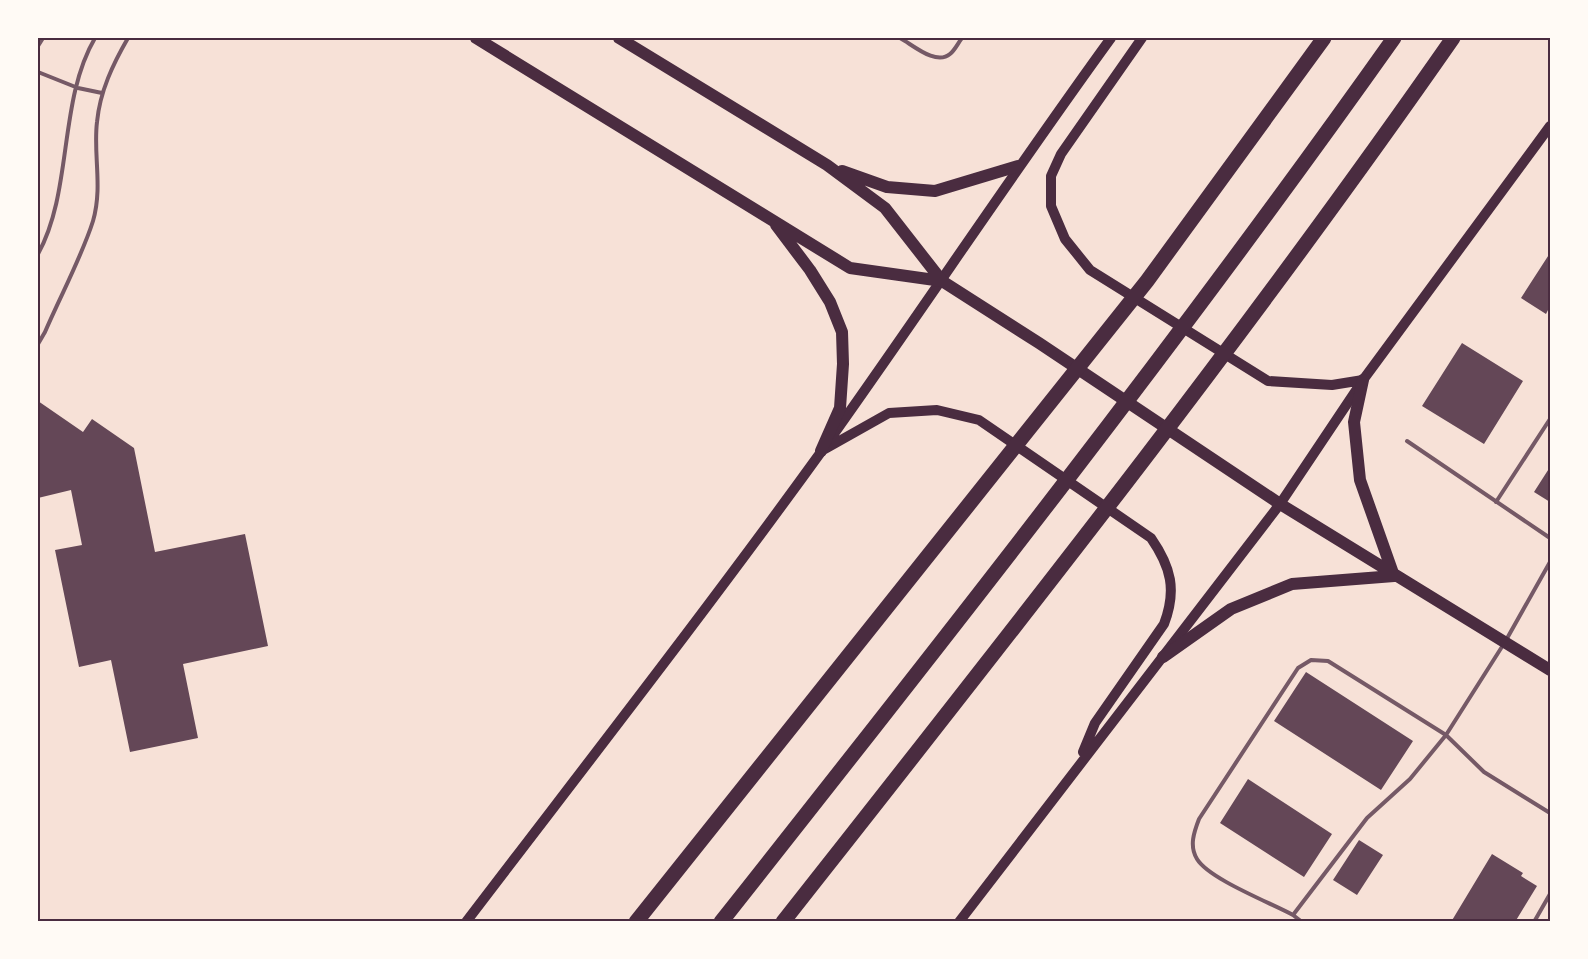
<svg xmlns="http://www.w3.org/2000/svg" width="1588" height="959" viewBox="0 0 1588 959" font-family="'Nunito Sans',sans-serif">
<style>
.building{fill:#644757}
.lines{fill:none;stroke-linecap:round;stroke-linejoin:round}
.service{stroke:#755966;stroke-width:4}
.secondary{stroke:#4a2c40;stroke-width:10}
.primary{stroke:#4a2c40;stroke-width:12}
.motorway{stroke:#4a2c40;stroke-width:15}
.neatline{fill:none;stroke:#4a2c40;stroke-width:2}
</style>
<rect width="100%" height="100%" fill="#f7e1d7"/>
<!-- building -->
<path class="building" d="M1550,253V306L1546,314L1521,298Z
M1462,343L1523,381L1484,444L1422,406Z
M38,401L83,432L92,419L134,448L155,552L245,534L268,646L183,664L198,738L130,752L111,660L79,667L55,550L82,545L71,490L38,498Z
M1550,467V502L1534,492Z
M1306,672L1413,741L1381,790L1274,721Z
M1248,779L1332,834L1304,877L1220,823Z
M1359,840L1383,855L1357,895L1333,880Z
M1492,854L1523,873L1521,876L1537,886L1515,922H1451Z"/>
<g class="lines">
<!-- service -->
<path class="service" d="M900,38C913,45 936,66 950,54C955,50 958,43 962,38
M38,46L43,38
M38,72L78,88L102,93
M38,254C73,191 58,101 95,38
M38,344L45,332C60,297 82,256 93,221C103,187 93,154 97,122C100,91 113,64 128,38
M1407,441L1550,538
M1496,502L1550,419
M1293,915L1367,818L1410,779L1446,735L1505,642L1550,562
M1302,922L1293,915C1271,903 1209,879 1197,859C1189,846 1194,832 1199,819L1298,668L1311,660L1328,661L1446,735L1484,772L1550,813
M1534,922L1550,894"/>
<!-- secondary -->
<path class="secondary" d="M1142,38L1061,154L1051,176V206L1065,239L1090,270L1268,381L1332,385L1363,380
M825,449L889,413L937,410L979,420L1151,538C1171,567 1177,590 1164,624L1095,723L1083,752
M466,922C585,766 706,611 821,452C919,315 1012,174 1111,38
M959,922L1280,504L1363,380L1550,126"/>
<!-- primary -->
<path class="primary" d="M476,38L850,268L942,281
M619,38L827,165L885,208L942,281L1039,343L1280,504L1550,670
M842,171L887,187L935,191L1018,166
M776,225L810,270L830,302L842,332L843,364L840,408L821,451
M1363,380L1354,422L1360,480L1394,576
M1163,657L1231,609L1292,584L1394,576"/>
<!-- motorway -->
<path class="motorway" d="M636,922L1147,281L1324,38
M721,922C951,631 1180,340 1394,38
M783,922C1012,631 1242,341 1453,38"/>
</g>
<!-- border -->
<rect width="1588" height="959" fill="none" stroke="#fffaf5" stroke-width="78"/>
<rect x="39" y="39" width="1510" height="881" class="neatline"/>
</svg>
